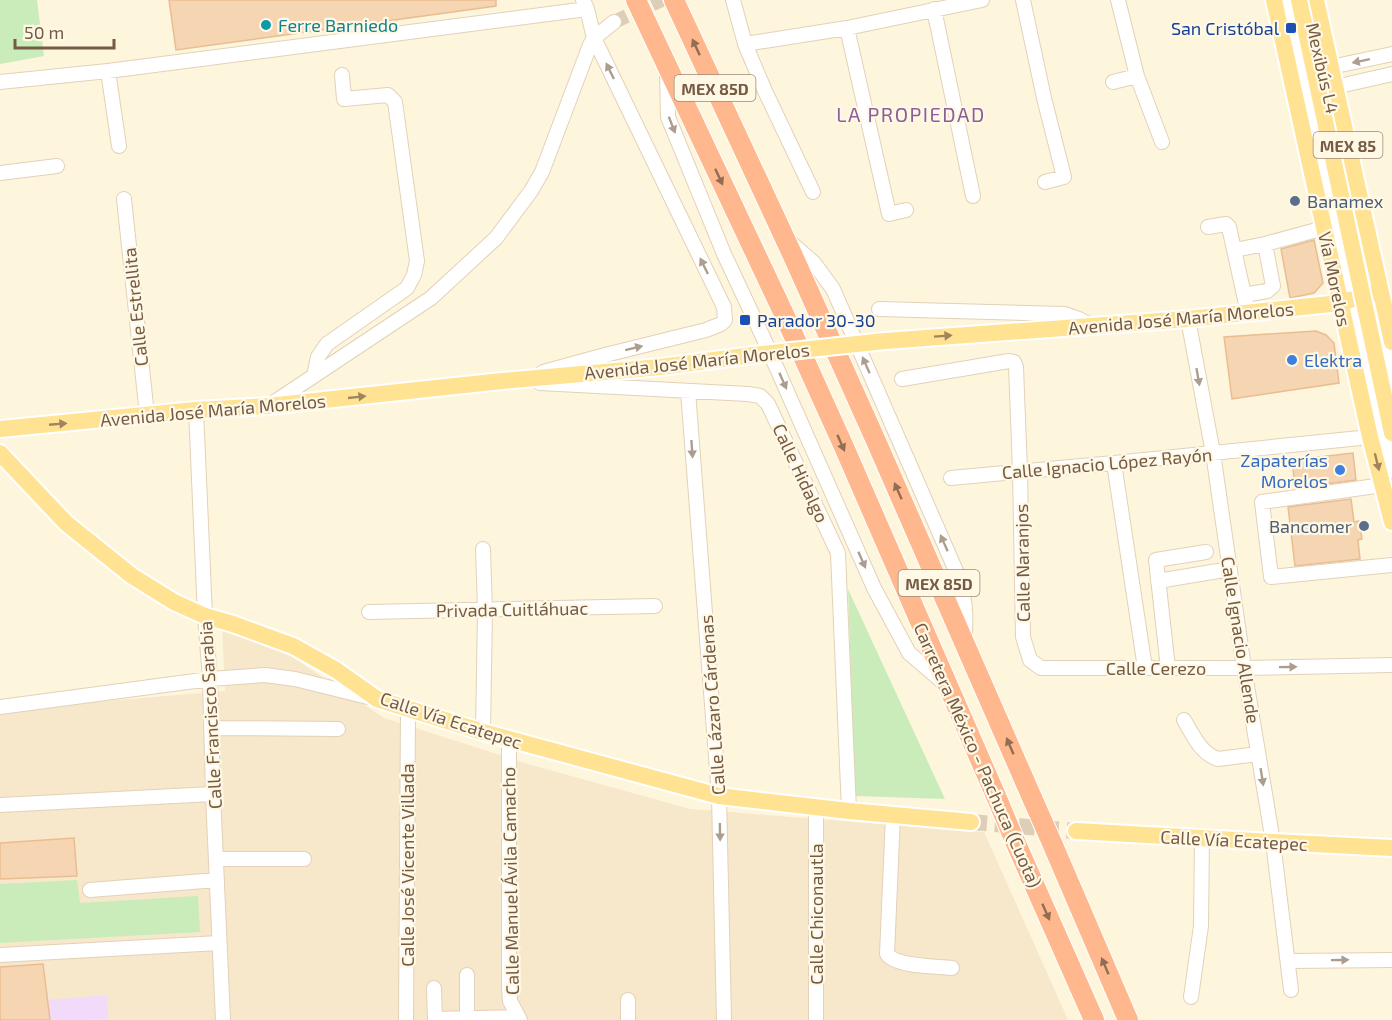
<svg xmlns="http://www.w3.org/2000/svg" width="1392" height="1020" viewBox="0 0 1392 1020" font-family="'Exo 2',sans-serif">
<style>
.residential{fill:#f7e7cb}
.education{fill:#f2dafa}
.green{fill:#caecbb}
.building{fill:#f6d5b2;stroke:#eabd91;stroke-width:1.5}
.lines{fill:none;stroke-linecap:round;stroke-linejoin:round}
.minor-tunnel{stroke:#dcceb7;stroke-width:14;stroke-dasharray:14 7;stroke-linecap:butt}
.major-tunnel{stroke:#dcceb7;stroke-width:16;stroke-dasharray:16 8;stroke-linecap:butt}
.minor-casing{stroke:#e3d1b9;stroke-width:16}
.major-casing{stroke:#fff;stroke-width:20}
.highway-casing{stroke:#fff;stroke-width:22}
.minor{stroke:#fff;stroke-width:14}
.major{stroke:#ffe393;stroke-width:16}
.highway{stroke:#ffb78d;stroke-width:20}
.major-bridge-casing{stroke:#fff;stroke-width:20;stroke-linecap:butt}
.highway-bridge-casing{stroke:#fff;stroke-width:22;stroke-linecap:butt}
.major-bridge{stroke:#ffe393;stroke-width:16}
.highway-bridge{stroke:#ffb78d;stroke-width:20}
.oneway{fill:#916d53}
.oneway2{fill:#ad9d8f}
.oneway3{fill:#9f845c}
.culture-dot{fill:#0f9aa8;stroke:#fff8e5;stroke-width:2}
.transit-dot{fill:#1a4fb4;stroke:#fff8e5;stroke-width:2}
.service-dot{fill:#5c6f8a;stroke:#fff8e5;stroke-width:2}
.shop-dot{fill:#3f7fe0;stroke:#fff8e5;stroke-width:2}
.labels{text-anchor:middle;dominant-baseline:central;stroke-width:4.5;stroke-linejoin:round;paint-order:stroke}
.shield{fill:#fff8e5;stroke:#9f8a74;stroke-width:1.5}
.shield-label{font-size:16px;font-weight:bold;fill:#765b44}
.culture-label{font-size:18px;fill:#0d838f;stroke:#fff8e5;text-anchor:start}
.transit-label{font-size:18px;fill:#164399;stroke:#fff8e5;text-anchor:end}
.street-label{font-size:18px;fill:#765b44;stroke:#fff8e5}
.service-label{font-size:18px;fill:#4e5e75;stroke:#fff8e5;text-anchor:start}
.shop-label{font-size:18px;fill:#366cbe;stroke:#fff8e5;text-anchor:start}
.neighbourhood-label{font-size:20px;letter-spacing:1.5px;fill:#8c5e9a;stroke:#fff8e5}
</style>
<rect width="100%" height="100%" fill="#fef5dd"/>
<!-- residential -->
<path class="residential" d="M222,624L288,654L384,718L528,764L690,809L984,832L1068,1020H0V710L225,691Z"/>
<!-- education -->
<path class="education" d="M107,995L108,1019L0,1020V1004Z"/>
<!-- green -->
<path class="green" d="M0,0H37L44,56L0,64Z
M848,589L945,799L855,796Z
M77,880L80,903L198,896L200,932L0,943V884Z"/>
<!-- building -->
<path class="building" d="M169,0H496V6L176,50Z
M1314,240L1323,283L1314,293L1290,298L1281,249Z
M1316,331L1326,335L1334,343L1339,383L1232,399L1224,337Z
M1353,453L1356,480L1295,488L1292,460Z
M1351,499L1354,522L1359,521L1362,539L1358,540L1360,559L1295,566L1288,507Z
M74,838L77,876L0,879V843Z
M43,964L50,1020H0V967Z"/>
<g class="lines">
<!-- minor-tunnel -->
<path class="minor-tunnel" d="M614,22L662,0"/>
<!-- major-tunnel -->
<path class="major-tunnel" d="M971,822L1076,831"/>
<defs>
<path id="minor" d="M733,0L745,44L765,91L813,192
M1023,0L1044,98L1064,177L1045,182
M1118,0L1137,76L1162,142
M1285,0L1355,326L1392,471
M934,9L973,196
M847,28L889,214L906,210
M745,44L847,28L982,0
M1331,67L1392,54
M108,71L119,146
M667,73L668,117L724,254L763,337L874,588L909,653L945,684
M0,82L108,71L587,9
M1113,82L1137,76
M1335,87L1392,74
M0,173L57,166
M124,199L147,415
M1208,227L1226,224L1229,227L1248,313
M790,242L814,263L833,289L960,580C965,602 967,617 964,640
M1265,244L1324,228
M1235,250L1265,244L1273,286L1267,291L1244,295
M1371,285L1392,383
M879,309L1065,314L1079,319L1092,326
M1188,319L1213,453L1244,668L1273,842L1291,990
M543,372L605,355L706,330L721,324L725,320L724,307L594,38L587,9L583,0
M314,376L318,357L327,344L407,288L414,275L417,261L395,102L388,95L344,99L342,75
M902,379L1009,361L1014,362L1016,367L1020,471L1023,637L1030,660L1041,668H1244L1392,665
M540,383L748,394L760,396L768,404L838,553L849,811
M688,391L719,796L724,1020
M270,405L431,298L496,238L531,191L542,172L590,45L594,38L614,22
M196,410L205,616L210,679L213,794L223,1020
M1114,463L1145,668
M951,478L1114,463L1370,437
M1383,485L1262,502L1271,577L1392,565
M483,549L485,610L483,732
M1158,581L1230,569
M369,612L655,606
M1168,668L1156,560L1206,552
M0,707L210,679L265,675L295,679L372,698
M1184,720C1193,735 1200,753 1218,759L1258,754
M211,728L338,729
M509,739V988L510,1001L520,1020
M0,805L213,794
M893,815L887,954C896,967 936,966 952,968
M216,859H304
M90,890L217,880
M0,955L219,943
M1289,961L1392,960
M434,988L435,1020
M1191,997L1201,926L1202,838
M628,1000V1020
M467,1018V975
M435,1019L518,1017
M406,1020L408,710
M816,1020V808"/>
<path id="major" d="M1274,0L1370,437L1392,522
M1316,0L1392,342
M885,341L1188,319L1340,303L1380,291
M0,429L196,410L268,406L502,381L660,367L753,355
M0,453L66,523L132,576L174,602L205,616L233,624L293,646L336,670L377,699L483,732L719,796L849,811L971,822
M1076,831L1273,842L1392,848"/>
<path id="highway" d="M636,0L783,312L844,447L996,796
M674,0L793,256L876,441L1033,800
M1014,839L1094,1020
M1052,843L1128,1020"/>
</defs>
<!-- minor casing -->
<use href="#minor" class="minor-casing"/>
<!-- major casing -->
<use href="#major" class="major-casing"/>
<!-- highway casing -->
<use href="#highway" class="highway-casing"/>
<!-- minor -->
<use href="#minor" class="minor"/>
<!-- major -->
<use href="#major" class="major"/>
<!-- highway -->
<use href="#highway" class="highway"/>
<defs>
<path id="major-bridge" d="M1299,0L1392,433
M753,355L885,341"/>
<path id="highway-bridge" d="M996,796L1014,839
M1033,800L1052,843"/>
</defs>
<!-- major-bridge casing -->
<use href="#major-bridge" class="major-bridge-casing"/>
<!-- highway-bridge casing -->
<use href="#highway-bridge" class="highway-bridge-casing"/>
<!-- major-bridge -->
<use href="#major-bridge" class="major-bridge"/>
<!-- highway-bridge -->
<use href="#highway-bridge" class="highway-bridge"/>
</g>
<!-- one-way arrows -->
<defs><path id="oneway-solid" d="M-6-.8H1V-3.2L6.5 0L1 3.2V.8H-6Z" transform="scale(1.5)"/></defs>
<g class="oneway">
<use href="#oneway-solid" transform="translate(696 47) rotate(-115)"/>
<use href="#oneway-solid" transform="translate(719 177) rotate(65)"/>
<use href="#oneway-solid" transform="translate(841 443) rotate(66)"/>
<use href="#oneway-solid" transform="translate(898 491) rotate(-114)"/>
<use href="#oneway-solid" transform="translate(1010 746) rotate(-113)"/>
<use href="#oneway-solid" transform="translate(1046 912) rotate(66)"/>
<use href="#oneway-solid" transform="translate(1105 966) rotate(-113)"/>
</g>
<g class="oneway2">
<use href="#oneway-solid" transform="translate(1361 61) rotate(168)"/>
<use href="#oneway-solid" transform="translate(610 71) rotate(-116)"/>
<use href="#oneway-solid" transform="translate(672 125) rotate(69)"/>
<use href="#oneway-solid" transform="translate(704 266) rotate(-116)"/>
<use href="#oneway-solid" transform="translate(634 348) rotate(-14)"/>
<use href="#oneway-solid" transform="translate(866 365) rotate(-114)"/>
<use href="#oneway-solid" transform="translate(1198 377) rotate(80)"/>
<use href="#oneway-solid" transform="translate(783 381) rotate(66)"/>
<use href="#oneway-solid" transform="translate(692 449) rotate(86)"/>
<use href="#oneway-solid" transform="translate(944 543) rotate(-114)"/>
<use href="#oneway-solid" transform="translate(862 560) rotate(66)"/>
<use href="#oneway-solid" transform="translate(1288 667) rotate(-1)"/>
<use href="#oneway-solid" transform="translate(1262 777) rotate(81)"/>
<use href="#oneway-solid" transform="translate(720 832) rotate(89)"/>
<use href="#oneway-solid" transform="translate(1340 960) rotate(-1)"/>
</g>
<g class="oneway3">
<use href="#oneway-solid" transform="translate(943 336) rotate(-4)"/>
<use href="#oneway-solid" transform="translate(357 397) rotate(-6)"/>
<use href="#oneway-solid" transform="translate(58 424) rotate(-5)"/>
<use href="#oneway-solid" transform="translate(1377 462) rotate(76)"/>
</g>
<!-- markers -->
<circle class="culture-dot" cx="266" cy="25" r="6"/>
<g class="transit-dot">
<rect x="1285" y="22" width="12" height="12" rx="3"/>
<rect x="739" y="314" width="12" height="12" rx="3"/>
</g>
<g class="service-dot">
<circle cx="1295" cy="201" r="6"/>
<circle cx="1364" cy="526" r="6"/>
</g>
<g class="shop-dot">
<circle cx="1292" cy="360" r="6"/>
<circle cx="1340" cy="470" r="6"/>
</g>
<g class="labels">
<!-- shield labels -->
<g class="shield">
<rect x="674.5" y="75" width="81" height="26" rx="4.5"/>
<rect x="1313.5" y="132" width="69" height="26" rx="4.5"/>
<rect x="898.5" y="570" width="81" height="26" rx="4.5"/>
</g>
<g class="shield-label">
<text x="715" y="88">MEX 85D</text>
<text x="1348" y="145">MEX 85</text>
<text x="939" y="583">MEX 85D</text>
</g>
<!-- culture labels -->
<g class="culture-label">
<text x="278" y="25">Ferre Barniedo</text>
</g>
<!-- transit labels -->
<g class="transit-label">
<text x="1279" y="28">San Cristóbal</text>
<text x="757" y="320" text-anchor="start">Parador 30-30</text>
</g>
<!-- street labels -->
<g class="street-label">
<text transform="translate(1323 68) rotate(77)">Mexibús L4</text>
<text transform="translate(1335 279) rotate(78)">Vía Morelos</text>
<text transform="translate(135 307) rotate(-96)">Calle Estrellita</text>
<text transform="translate(1181 318) rotate(-5)">Avenida José María Morelos</text>
<text transform="translate(697 361) rotate(-6)">Avenida José María Morelos</text>
<text transform="translate(213 410) rotate(-5)">Avenida José María Morelos</text>
<text transform="translate(1107 463) rotate(-5)">Calle Ignacio López Rayón</text>
<text transform="translate(801 473) rotate(65)">Calle Hidalgo</text>
<text transform="translate(1022 563) rotate(-91)">Calle Naranjos</text>
<text transform="translate(512 609) rotate(-1)">Privada Cuitláhuac</text>
<text transform="translate(1241 640) rotate(81)">Calle Ignacio Allende</text>
<text x="1156" y="668">Calle Cerezo</text>
<text transform="translate(712 705) rotate(-94)">Calle Lázaro Cárdenas</text>
<text transform="translate(210 715) rotate(-93)">Calle Francisco Sarabia</text>
<text transform="translate(451 720) rotate(18)">Calle Vía Ecatepec</text>
<text transform="translate(978 755) rotate(66)">Carretera México - Pachuca (Cuota)</text>
<text transform="translate(1234 840) rotate(3)">Calle Vía Ecatepec</text>
<text transform="translate(407 865) rotate(-90)">Calle José Vicente Villada</text>
<text transform="translate(510 881) rotate(-91)">Calle Manuel Ávila Camacho</text>
<text transform="translate(816 914) rotate(-90)">Calle Chiconautla</text>
</g>
<!-- service labels -->
<g class="service-label">
<text x="1307" y="201">Banamex</text>
<text x="1352" y="526" text-anchor="end">Bancomer</text>
</g>
<!-- shop labels -->
<g class="shop-label">
<text x="1304" y="360">Elektra</text>
<text x="1328" y="460" text-anchor="end">Zapaterías<tspan x="1328" dy="21">Morelos</tspan></text>
</g>
<!-- neighbourhood labels -->
<g class="neighbourhood-label">
<text x="911" y="114">LA PROPIEDAD</text>
</g>
</g>
<!-- scale -->
<path d="M15 39v9h99v-9" fill="none" stroke="#765b44" stroke-width="3"/>
<text x="24" y="39" font-size="18" fill="#765b44" stroke="#fff8e5" stroke-width="4.5" paint-order="stroke">50 m</text>
</svg>
